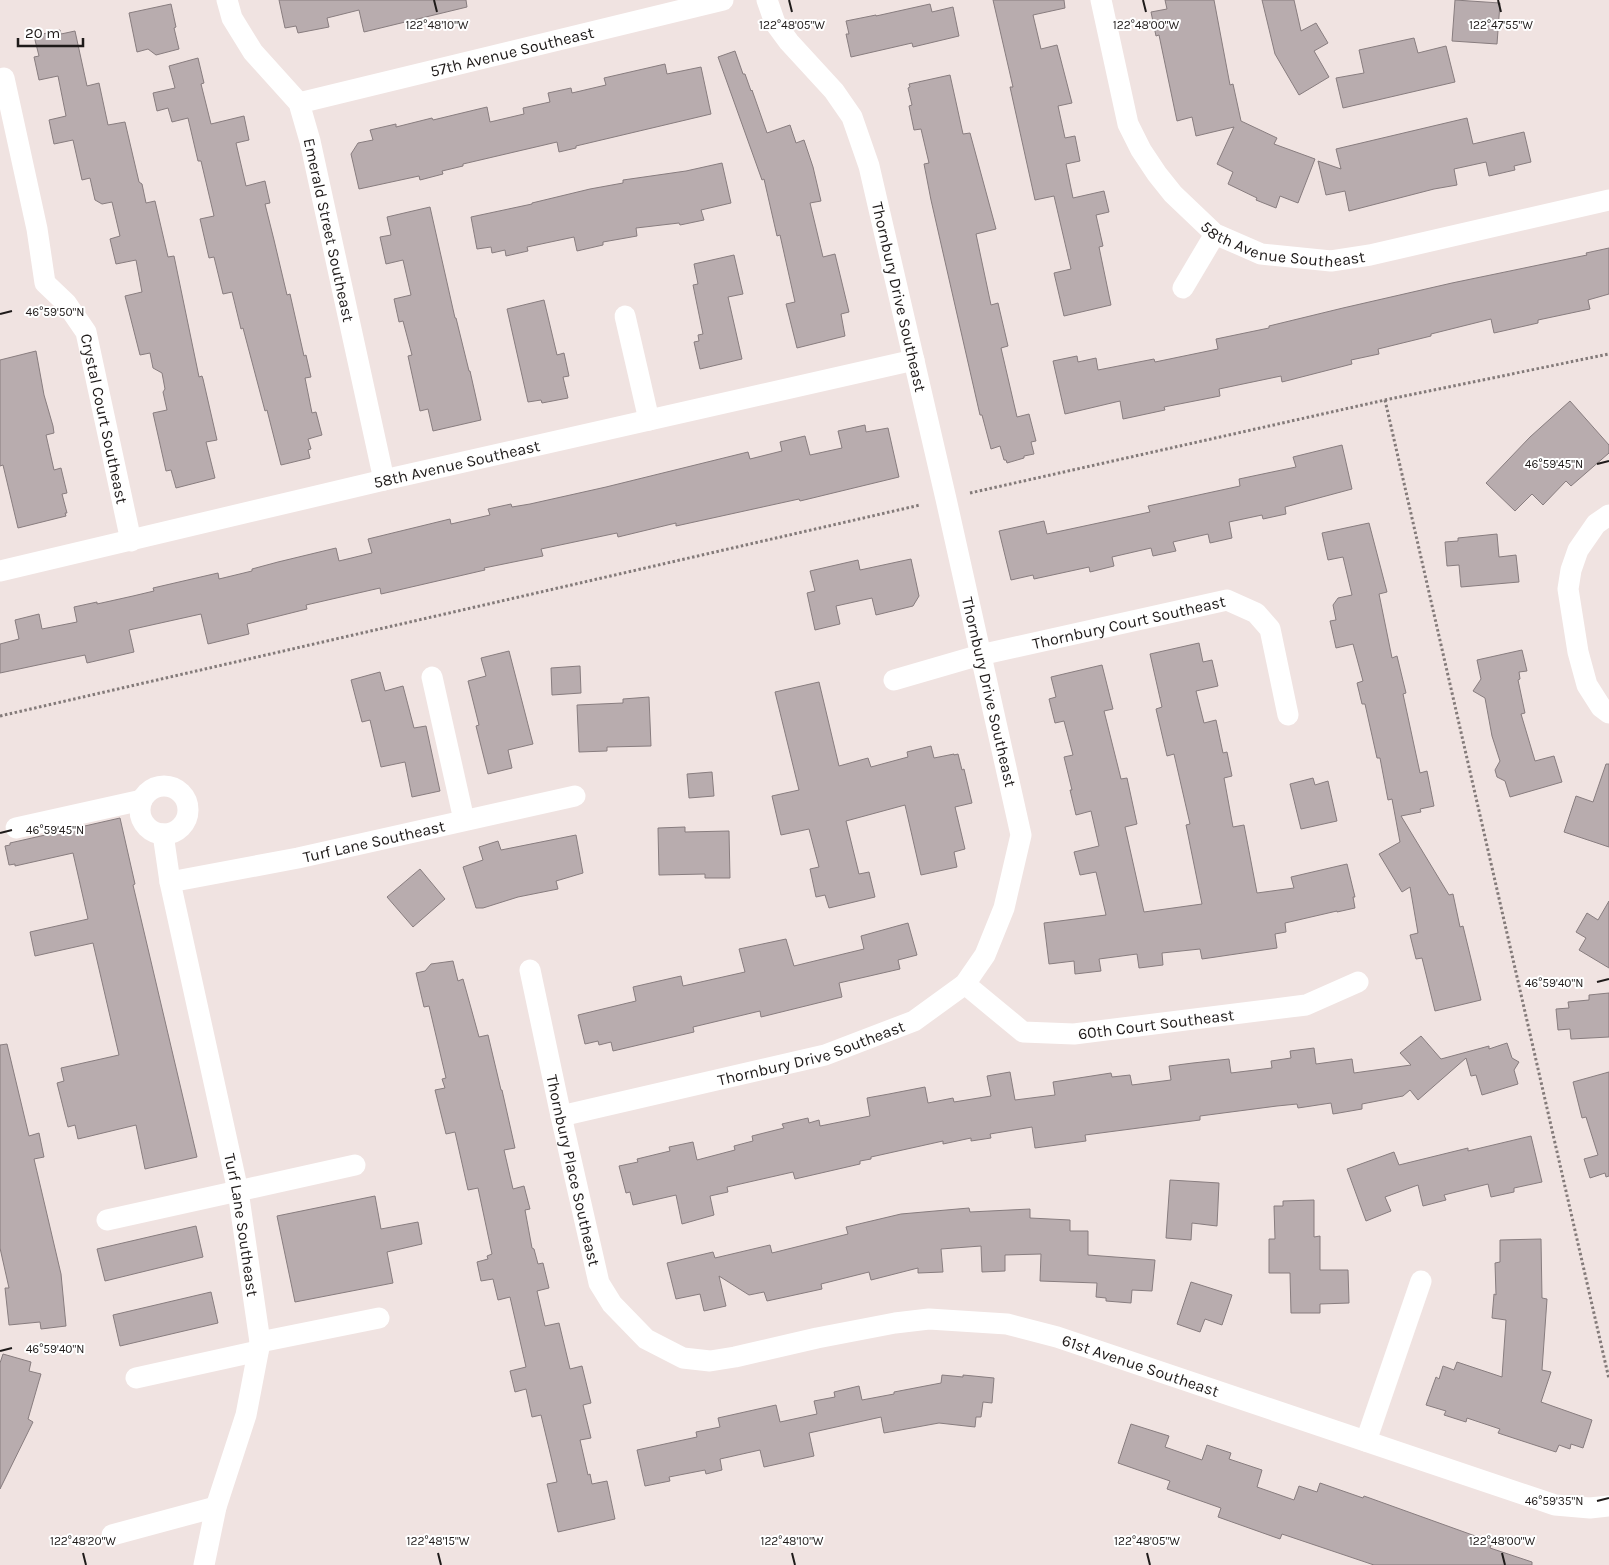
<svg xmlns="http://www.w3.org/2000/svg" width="1609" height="1565" viewBox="0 0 1609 1565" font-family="Karla,sans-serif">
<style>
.building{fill:#b8acae;stroke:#887d7f}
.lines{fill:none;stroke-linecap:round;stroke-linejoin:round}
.path{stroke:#837a79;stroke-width:3;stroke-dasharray:2.5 2.5;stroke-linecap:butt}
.minor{stroke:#fff;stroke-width:21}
.ticks{fill:none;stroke:#1f1b1a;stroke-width:2}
.labels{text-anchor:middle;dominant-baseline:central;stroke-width:4;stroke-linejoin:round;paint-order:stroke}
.street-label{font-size:16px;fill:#1f1b1a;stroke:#fff}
.ticks-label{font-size:12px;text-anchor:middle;fill:#1f1b1a;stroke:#fff;stroke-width:4;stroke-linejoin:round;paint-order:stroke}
</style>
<rect width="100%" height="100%" fill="#f0e3e1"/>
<!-- building -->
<path class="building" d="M279,0H466L467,7L364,32L359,10L327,18L329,27L298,33L296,26L285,28Z
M993,0H1064L1065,8L1033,15L1041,49L1057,45L1072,103L1058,106L1065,138L1075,136L1080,161L1066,164L1073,198L1104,191L1109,212L1096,215L1103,246L1099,247L1111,305L1064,316L1054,273L1071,269L1054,196L1035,200L1010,87H1013Z
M1165,0H1214L1230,85L1233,84L1241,121L1277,138L1274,144L1315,159L1298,203L1280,196L1276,208L1256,200L1257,198L1228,184L1233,172L1217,164L1234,127L1196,136L1192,117L1177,121L1159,35L1156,36L1151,12L1167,9Z
M1262,0H1294L1301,31L1316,23L1328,43L1314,51L1329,77L1299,95L1275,54Z
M1455,0L1500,3L1497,44L1452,41Z
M171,4L176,27L174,28L179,49L156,55L148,49L137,52L129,13Z
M930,4L932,12L953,7L959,36L913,47L912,43L851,57L846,34H849L846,21L876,15V16Z
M60,30L61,34L75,31L87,86L99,83L108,125L125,122L139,182L142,184L146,203L155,201L168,257L174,256L199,377L202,376L203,379L217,440L206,442L215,478L176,488L171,470L166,471L153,413L167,410L163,392L165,389L162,373L153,368L150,353L140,355L125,296L142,292L136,260L116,264L110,239L120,236L112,202L102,204L95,200L90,178L82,180L73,140L54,144L49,120L66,116L58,76L39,80L34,57L39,56L34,36Z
M1414,38L1418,53L1446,46L1455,82L1343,108L1336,78L1364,73L1359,50Z
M735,51L743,74H745L751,91L752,90L767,133L790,125L796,143L804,140L813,167L821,201L810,203L823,257L835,254L849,312L841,314L845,336L797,348L786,304L795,302L780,235L777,236L764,179L762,180L718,57Z
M198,58L204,83L201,84L211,124L244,116L249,140L236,143L246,186L265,181L270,203L265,204L274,240L287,295L290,294L304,356L306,355L311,377L305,378L312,413L316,412L322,435L308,439L311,449L308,450L310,458L281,465L267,410L265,411L243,328L241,329L232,292L223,294L214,257L209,258L200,219L214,216L201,161H198L188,118L172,122L168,108L157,111L153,93L175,88L169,66Z
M665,64L667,74L701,67L711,114L576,146V148L559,152L557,142L463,164V166L442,171L443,174L420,180L419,176L359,189L351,154L358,143L373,140L370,130L396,124V127L432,118L433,120L487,107L490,122L524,114L523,108L550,102L548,93L571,88L572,93L606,85L604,78Z
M950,75L963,134L970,133L996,229L976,234L991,305L998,303L1008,346L1001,348L1017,417L1029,414L1036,441L1031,442L1034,454L1024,456V458L1007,463L1006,460H1004L1000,446L991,449L982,415H980L931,200L924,164L929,163L921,129L914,130L909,106L912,105L908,88L910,87L909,84Z
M1467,118L1473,144L1524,132L1531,162L1514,166L1515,170L1489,176L1486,162L1454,169L1457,185L1434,189L1349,211L1345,191L1326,195L1318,161L1341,169L1336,149Z
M722,163L731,203L701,210L704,220L680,225L679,223L636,228L637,236L603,242V245L577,251L574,237L527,247L528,251L506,256L505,250L492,253L491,247L477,249L471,217L532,204V203L590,189L623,183V180L686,171Z
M430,207L455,318H456L469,371H470L481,420L433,431L428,409L420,411L408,356L412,355L403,321L399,322L394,299L411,295L403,260L386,264L380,237L391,235L387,217Z
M1609,248V294L1588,300L1590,309L1538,320V323L1494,333L1491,319L1431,334V336L1378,349L1379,354L1351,360L1352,364L1282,382L1281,376L1219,389L1220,396L1164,407L1165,410L1123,419L1120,401L1065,414L1053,361L1077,356L1078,362L1096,358L1098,370L1154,359L1155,362L1218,349L1216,339L1269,328V326L1343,308L1452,283L1587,255L1586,253Z
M734,255L743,294L728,297L742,359L700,369L694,342L699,341L698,335L703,334L693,285L698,284L694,264Z
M544,300L557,355L564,353L569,376L563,377L568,398L542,403L541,400L528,402L507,309Z
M36,351L44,395L53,426L54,433L46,435L54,470L61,468L67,493L62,494L67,513H65L66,516L18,528L3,465L0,466V360Z
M1570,401L1609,445V453L1571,486L1566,481L1543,505L1532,494L1515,511L1486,483L1530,437Z
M865,425L866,432L888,428L899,477L800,501L799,499L676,526V523L618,537L617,533L541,549L543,556L484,568L485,570L381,594L380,588L306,605L307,609L247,624L249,634L208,644L201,614L129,630L134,652L87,663L85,655L0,673V644L19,639L15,620L39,614L42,629L77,622L74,607L97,602V604L133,596L154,591L153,588L218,573L219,579L252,571V569L278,562L336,548L339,561L372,553L368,539L450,519L451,524L490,515L488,509L511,504L512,507L530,504L606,487L748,452L750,459L782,451L780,442L805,436L810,455L842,448L838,431Z
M1342,445L1352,489L1285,507L1286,514L1263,519L1262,515L1229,522L1232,538L1210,543L1208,534L1173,542L1176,551L1153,556L1151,548L1112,557L1114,566L1090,572L1089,567L1034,579L1033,575L1011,580L999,531L1044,521L1047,534L1150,512L1148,506L1240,486L1239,479L1296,467L1293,457Z
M1369,523L1387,592L1379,594L1392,658L1397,656L1406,693L1403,694L1420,773L1427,771L1434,806L1420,809L1421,812L1401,816L1449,895L1453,894L1460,927L1463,926L1481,1000L1435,1011L1422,958L1416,959L1410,935L1418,933L1410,887L1402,892L1379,854L1400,842L1392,799L1388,800L1380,758H1377L1365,704H1362L1357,683L1363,681L1353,644L1336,648L1330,621L1336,620L1333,605L1338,598L1352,595L1343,557L1328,560L1322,533Z
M1497,534L1499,557L1516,555L1519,582L1461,587L1459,565L1447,566L1445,542L1458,541V538Z
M911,559L919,596L913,606L876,615L872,598L836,606L840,624L815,630L807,593L815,591L810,571L858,560L860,570Z
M1199,643L1203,662L1212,660L1218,686L1196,691L1204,723L1216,720L1223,753L1227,752L1232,776L1224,778L1233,827L1244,825L1257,893L1294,888L1291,877L1347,864L1355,897H1353L1355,908L1337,912V911L1285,923L1286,932L1275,934L1277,948L1202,959L1200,949L1162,953L1163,965L1139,968L1137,954L1099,959L1101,971L1075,974L1074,961L1049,964L1044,923L1106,915L1096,872L1080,875L1074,852L1099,846L1091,811L1076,815L1070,790H1072L1064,757L1073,755L1064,721L1055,723L1049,699L1056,697L1051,677L1102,665L1113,709L1104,711L1121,779L1127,778L1137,824L1125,827L1144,912L1202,904L1186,825L1190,824L1174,754L1167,756L1156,709L1162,707L1150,654Z
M1522,650L1527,671L1519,672L1520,679L1518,680L1525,713L1521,714L1535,761L1554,756L1562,782L1510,797L1505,781L1497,777L1495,770L1500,761L1492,736L1485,698L1473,691L1481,679L1477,660Z
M509,651L533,744L508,750L512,768L488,774L476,726L479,725L468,681L486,676L481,658Z
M580,666L581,693L552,695L551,668Z
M380,672L385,691L403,686L414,728L426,726L440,791L412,797L405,762L381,767L370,720L362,722L351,680Z
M819,682L839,766L868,758L871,767L908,757L907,752L931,746L934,758L954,754V755L958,754L962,770L964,769L972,803L955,807L965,849L954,852L957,867L921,875L905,805L846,821L859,874L869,872L875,897L829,908L825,895L816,897L810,869L819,867L809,829L781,835L772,796L799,790L775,692Z
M649,697L651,746L607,747V751L579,752L577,705L623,703V699Z
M1606,764H1609V847L1564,832L1576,796L1593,802Z
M712,772L714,796L689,798L687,774Z
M1313,778L1315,785L1328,781L1337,821L1301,829L1290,784Z
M120,818L135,884L133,885L197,1157L145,1169L136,1125L78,1139L75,1125L68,1127L57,1083L64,1081L61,1068L119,1055L93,943L35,956L30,932L88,919L73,853L15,866V864L9,865L5,846L10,845V843Z
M685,827V832L729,831L730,878H705V874L659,875L658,828Z
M576,835L583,873L556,881L558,889L518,897L483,908H476L463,867L483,860L479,847L498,841L501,850Z
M420,869L445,899L413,927L387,897Z
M1609,901V968L1579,950L1586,938L1576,932L1587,913L1598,920Z
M908,923L917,955L898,960L900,969L839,983L842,997L761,1017L760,1011L693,1027L694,1032L613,1051L611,1042L599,1045L598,1041L585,1044L578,1015L636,1001L633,987L681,976L683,986L745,972L739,949L786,939L794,966L864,949L861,936Z
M453,961L458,981L463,979L479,1037L488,1035L501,1090H502L515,1148L504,1150L513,1189L524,1186L530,1209L525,1210L532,1248L534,1249L538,1264L543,1263L549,1288L537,1291L545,1326L559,1323L570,1369L582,1366L591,1403L583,1405L591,1438L580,1440L588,1475L590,1474L592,1484L607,1481L615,1519L558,1532L547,1484L557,1482L541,1415L532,1417L526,1389L515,1392L510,1371L526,1367L510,1297L498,1300L493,1279L481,1281L477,1262L488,1259L487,1256L492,1254L478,1188L468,1190L455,1132L446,1134L435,1090L445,1088L442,1079L446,1078L429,1006L424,1007L416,973L425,971L431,964Z
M1609,993V1037L1571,1039L1570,1029L1558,1030L1556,1009L1569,1008L1568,1002L1589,1000V995Z
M1421,1036L1441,1059L1489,1046V1049L1507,1043L1512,1058L1519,1062L1514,1070L1518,1084L1482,1095L1476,1075L1471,1076L1466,1058L1418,1100L1410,1090L1403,1096L1362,1104V1109L1333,1114L1331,1103L1298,1108L1297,1104L1277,1106L1200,1116V1120L1085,1135L1086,1141L1035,1148L1032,1127L990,1134L991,1138L971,1141V1138L943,1144V1141L871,1157V1159L860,1161V1164L795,1179L793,1172L727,1187L728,1192L710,1196L714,1215L682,1224L676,1195L633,1205L630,1192L626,1193L619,1166L638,1162L637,1159L670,1151L669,1147L693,1142L697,1160L735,1150L734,1146L753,1141L752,1136L784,1128L782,1124L808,1118L809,1123L819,1120L820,1126L870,1116L867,1098L889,1094L925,1087L928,1103L953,1098L954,1102L991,1096L987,1076L1010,1072L1015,1100L1055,1095L1053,1082L1111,1073L1112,1077L1130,1075L1132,1085L1171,1080L1169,1066L1193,1063L1229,1059L1231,1073L1272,1068L1271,1061L1291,1058L1290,1051L1314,1048L1316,1064L1352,1059L1354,1073L1411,1065L1400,1053Z
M7,1044L29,1136L39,1133L44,1157L34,1159L61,1274L66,1326L41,1329L40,1322L9,1325L5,1288H9L0,1248V1045Z
M1609,1072V1176L1606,1177L1605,1173L1590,1178L1584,1159L1598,1155L1586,1117L1582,1118L1573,1082Z
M1531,1136L1542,1182L1514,1188V1192L1491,1197L1488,1184L1444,1195L1446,1200L1423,1206L1418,1185L1385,1197L1391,1211L1366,1221L1347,1169L1394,1152L1399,1165L1468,1148V1151Z
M1170,1180L1219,1183L1217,1226L1192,1223L1191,1240L1166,1238Z
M375,1196L381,1229L418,1222L422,1244L387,1252L393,1283L295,1302L277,1216Z
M1314,1200V1237L1320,1236V1270H1348L1349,1303L1320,1304V1313H1291L1290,1273H1269V1239H1275L1274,1206H1283V1201Z
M969,1208L970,1212L1030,1209V1218L1070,1220V1231H1088V1255L1155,1260L1152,1291L1132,1290L1131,1303L1106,1301V1298L1096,1297L1097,1283L1040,1281L1041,1254L1005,1255V1271L982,1272L981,1246L941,1249L943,1272L918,1273V1268L871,1280L869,1272L821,1284L822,1289L767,1301L764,1292L749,1295L719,1276L726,1306L704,1311L700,1294L676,1299L667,1263L713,1252L715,1258L770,1245L772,1253L848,1234L846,1227L901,1214Z
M196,1226L203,1257L105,1281L97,1249Z
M1541,1239L1542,1298L1547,1299L1542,1370L1551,1372L1541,1402L1592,1420L1583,1448L1571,1444L1570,1449L1559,1445L1556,1452L1498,1433L1500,1429L1467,1418L1466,1422L1444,1415L1446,1411L1426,1405L1436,1377L1439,1379L1443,1366L1454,1370L1457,1362L1502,1377L1506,1320L1492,1318L1494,1294L1496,1295L1495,1263L1500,1262V1240Z
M1191,1282L1232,1295L1222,1325L1205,1319L1200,1332L1177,1324Z
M211,1292L218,1323L120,1346L113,1315Z
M3,1354L31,1362L29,1371L41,1374L28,1419L33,1422L0,1489V1363Z
M942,1375L963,1377V1375L994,1378L992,1403L983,1402L981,1417H976L975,1427L939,1423L884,1433L881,1417L809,1433L814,1456L764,1467L760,1450L720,1459L722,1470L706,1474L705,1470L669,1477L670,1481L645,1486L637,1450L697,1437L696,1432L720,1427L718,1418L776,1405L780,1422L817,1414L814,1401L835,1397L834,1392L859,1386L862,1400L894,1394V1392L941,1383Z
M1131,1424L1169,1436L1165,1447L1202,1460L1207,1445L1231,1453L1229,1459L1262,1470L1257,1487L1294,1500L1299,1486L1317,1492L1320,1483L1363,1498L1364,1496L1492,1542L1490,1548L1532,1562V1565H1374L1282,1534L1280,1539L1218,1517L1221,1508L1167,1489L1170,1481L1118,1463Z"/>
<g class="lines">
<!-- path -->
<path class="path" d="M1385,400L1609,1379
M970,493L1385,400L1609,354
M0,716L920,505"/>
<!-- minor -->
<g class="minor">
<path id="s1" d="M227,0L232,18L253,52L299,103L310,141L384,480"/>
<path id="s2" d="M1101,0L1128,124L1141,150L1157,174L1173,194L1215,234L1261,254L1331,261L1370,255L1609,200"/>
<path id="s3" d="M4,78L37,229L45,283L66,303L86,332L131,541"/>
<path id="s4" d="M299,103L723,0"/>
<path d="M1183,288L1215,234"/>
<path d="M625,316L649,420"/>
<path d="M1609,515L1596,524L1578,550L1571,570L1568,589L1578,652L1587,685L1601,707L1609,713"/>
<path id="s5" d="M0,571L384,480L914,360"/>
<path d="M432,677L464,820"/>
<path id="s6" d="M894,680L980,655L1227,600L1256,613L1270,629L1288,715"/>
<circle cx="164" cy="810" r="24"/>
<path d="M16,828L142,800"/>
<path id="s7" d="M163,834L170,882L238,1191L260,1342L246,1415L216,1507L204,1565"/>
<path id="s8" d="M170,882L298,858L575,796"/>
<path id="s9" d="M530,970L561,1116L599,1283L612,1304L646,1339L683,1358L710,1361L735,1357L817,1338L895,1323L929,1319L1007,1324L1057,1337L1555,1505L1590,1508L1609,1506"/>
<path id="s10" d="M965,984L1023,1032L1074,1034L1306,1005L1358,982"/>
<path id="s11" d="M561,1116L825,1055L914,1021L965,984L985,955L1004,908L1021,835L946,499L869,166L852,117L834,91L789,42L775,23L767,0"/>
<path d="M107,1220L355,1165"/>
<path d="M260,1342L379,1318"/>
<path d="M136,1378L258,1351"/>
<path d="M1366,1441L1421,1281"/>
<path d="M112,1535L216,1507"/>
</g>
</g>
<!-- ticks -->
<path class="ticks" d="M434,0L437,12M789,0L792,12M1143,0L1146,12M1498,0L1501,12M0,314L12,311M1597,464L1609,461M0,833L12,830M1597,982L1609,979M0,1351L12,1348M1597,1501L1609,1498M83,1553L86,1565M438,1553L441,1565M792,1553L795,1565M1147,1553L1150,1565M1502,1553L1505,1565"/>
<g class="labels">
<!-- street labels -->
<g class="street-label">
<text stroke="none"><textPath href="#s4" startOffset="219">57th Avenue Southeast</textPath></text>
<text stroke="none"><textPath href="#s1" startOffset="258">Emerald Street Southeast</textPath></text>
<text stroke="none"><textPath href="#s2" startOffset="338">58th Avenue Southeast</textPath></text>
<text transform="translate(899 297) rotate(77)">Thornbury Drive Southeast</text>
<text stroke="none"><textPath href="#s3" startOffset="362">Crystal Court Southeast</textPath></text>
<text stroke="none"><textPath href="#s5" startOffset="469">58th Avenue Southeast</textPath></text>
<text stroke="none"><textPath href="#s6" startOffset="242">Thornbury Court Southeast</textPath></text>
<text transform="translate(989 692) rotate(77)">Thornbury Drive Southeast</text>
<text stroke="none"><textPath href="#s8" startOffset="208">Turf Lane Southeast</textPath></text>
<text stroke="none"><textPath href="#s10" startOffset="209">60th Court Southeast</textPath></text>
<text stroke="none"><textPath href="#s11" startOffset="258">Thornbury Drive Southeast</textPath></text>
<text stroke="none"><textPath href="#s9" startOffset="205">Thornbury Place Southeast</textPath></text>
<text stroke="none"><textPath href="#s7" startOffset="399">Turf Lane Southeast</textPath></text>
<text stroke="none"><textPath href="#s9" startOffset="904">61st Avenue Southeast</textPath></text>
</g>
</g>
<g class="ticks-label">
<text x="437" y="29">122°48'10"W</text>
<text x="792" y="29">122°48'05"W</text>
<text x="1146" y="29">122°48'00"W</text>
<text x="1501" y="29">122°47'55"W</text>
<text x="55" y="316">46°59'50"N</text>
<text x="1554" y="468">46°59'45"N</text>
<text x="55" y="834">46°59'45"N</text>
<text x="1554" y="987">46°59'40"N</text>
<text x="55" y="1353">46°59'40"N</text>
<text x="1554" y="1505">46°59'35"N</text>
<text x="83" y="1545">122°48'20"W</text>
<text x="438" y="1545">122°48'15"W</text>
<text x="792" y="1545">122°48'10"W</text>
<text x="1147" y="1545">122°48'05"W</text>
<text x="1502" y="1545">122°48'00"W</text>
</g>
<!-- scale -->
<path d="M18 38v8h65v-8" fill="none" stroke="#1f1b1a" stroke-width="2.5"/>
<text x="25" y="38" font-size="15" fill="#1f1b1a" stroke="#ffffff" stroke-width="4" paint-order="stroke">20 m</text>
</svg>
